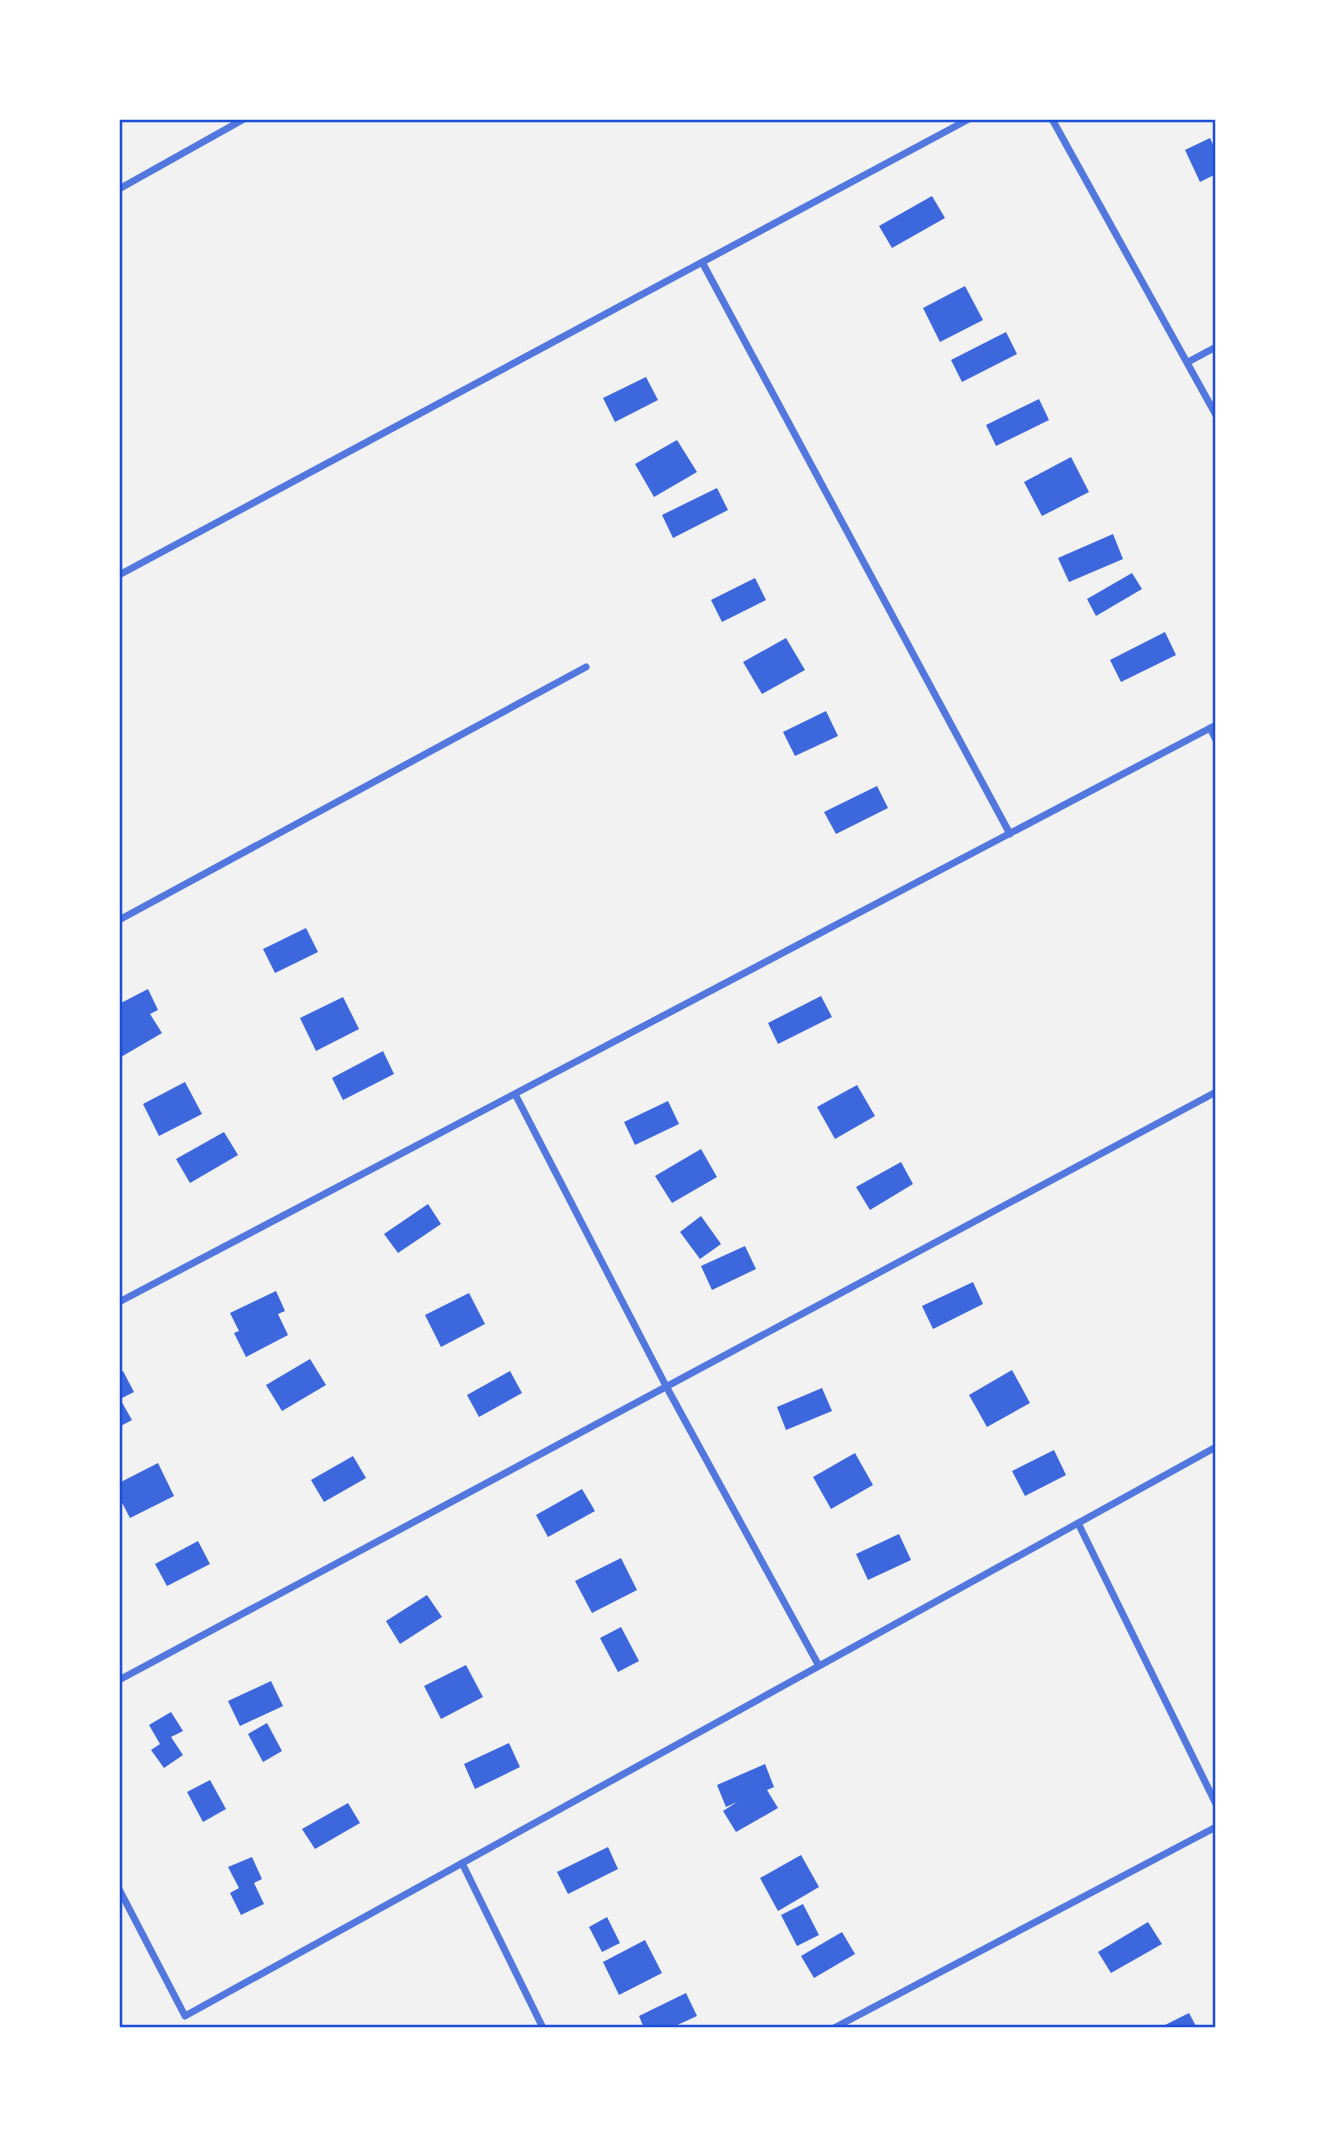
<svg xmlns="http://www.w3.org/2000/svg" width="1335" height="2147" viewBox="0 0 1335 2147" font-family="Barlow,sans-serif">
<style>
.building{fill:#3d67dc}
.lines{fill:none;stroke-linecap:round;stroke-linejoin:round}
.minor{stroke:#5277de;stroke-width:7}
.neatline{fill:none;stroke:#1d4ed8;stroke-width:2.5}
</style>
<rect width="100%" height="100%" fill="#f2f2f2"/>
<!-- building -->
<path class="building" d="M1210,138L1216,151V174L1200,182L1185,150Z
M932,196L945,218L892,248L879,226Z
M965,286L983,320L940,342L923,308Z
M1006,332L1017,354L962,382L951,360Z
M646,377L658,400L615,422L603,398Z
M1039,399L1049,420L996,446L986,425Z
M677,440L697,472L654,497L635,464Z
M1071,457L1089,492L1042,516L1024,482Z
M717,488L728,510L673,538L662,515Z
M1113,534L1123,559L1069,582L1058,558Z
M1132,573L1142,589L1096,616L1087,599Z
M755,578L766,600L722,622L711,600Z
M1165,632L1176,655L1121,682L1110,660Z
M786,638L805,670L762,694L743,662Z
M826,711L838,736L795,756L783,732Z
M877,786L888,808L836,834L824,812Z
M306,928L318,952L275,973L263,949Z
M148,989L158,1010L150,1014L162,1033L121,1057L119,1054V1004Z
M821,996L832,1017L778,1044L768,1023Z
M343,997L359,1029L316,1051L300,1018Z
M383,1051L394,1074L343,1100L332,1078Z
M185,1082L202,1114L159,1136L143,1104Z
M857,1085L875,1116L835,1139L817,1107Z
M668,1101L679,1124L635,1145L624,1122Z
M224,1132L238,1155L190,1183L176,1159Z
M701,1149L717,1177L672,1203L655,1176Z
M901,1162L913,1184L870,1210L856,1187Z
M428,1204L441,1224L398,1253L384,1234Z
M701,1216L721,1244L700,1259L680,1232Z
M745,1246L756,1269L712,1290L701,1266Z
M973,1282L983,1304L933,1329L922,1306Z
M276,1291L285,1311L278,1314L288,1335L246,1357L234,1333L239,1331L230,1313Z
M469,1293L485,1324L441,1347L425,1315Z
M310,1359L326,1385L282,1411L266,1385Z
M1012,1370L1030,1403L987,1427L969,1395Z
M123,1371L134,1392L120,1399L132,1420L119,1427V1373Z
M510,1371L522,1393L479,1417L467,1395Z
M822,1388L832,1411L786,1430L777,1407Z
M1054,1450L1066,1475L1025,1496L1012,1471Z
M855,1453L873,1485L831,1509L813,1477Z
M353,1456L366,1478L324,1502L311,1480Z
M158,1463L174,1496L130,1518L119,1497V1483Z
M582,1489L595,1511L548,1537L536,1515Z
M899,1534L911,1560L868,1580L856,1554Z
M198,1541L210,1564L167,1586L155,1564Z
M621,1558L637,1590L592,1613L575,1581Z
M427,1595L442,1617L400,1644L386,1621Z
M621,1627L639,1661L618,1672L600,1638Z
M466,1665L483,1697L441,1719L424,1686Z
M271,1681L283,1706L240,1726L228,1701Z
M171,1712L183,1731L171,1737L183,1755L164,1768L151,1750L160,1744L149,1725Z
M267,1723L282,1751L263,1762L248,1734Z
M509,1743L520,1767L475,1789L464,1764Z
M765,1764L774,1787L767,1790L778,1808L736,1832L723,1811L737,1802L726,1807L717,1785Z
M210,1780L226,1809L203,1822L187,1792Z
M348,1803L360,1823L315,1849L302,1829Z
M608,1847L618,1869L568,1894L557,1872Z
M801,1855L819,1887L778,1911L760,1878Z
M252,1857L262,1879L254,1883L264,1904L241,1915L230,1893L239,1888L228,1867Z
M803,1904L819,1935L797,1946L781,1915Z
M607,1917L620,1943L602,1952L589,1927Z
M1148,1922L1162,1944L1111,1973L1098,1952Z
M842,1932L855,1954L814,1978L801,1956Z
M645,1940L662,1973L619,1995L603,1962Z
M686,1993L697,2016L671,2028H644L639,2016Z
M1189,2013L1197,2028H1159Z"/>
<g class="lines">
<!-- minor -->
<path class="minor" d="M1052,119L1216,415
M119,189L244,119
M702,262L1010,834
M1188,362L1216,347
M119,575L969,119
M1210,728L1216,740
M119,920L586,667
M515,1094L666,1386L819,1666
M119,1302L1216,725
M1078,1523L1216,1804
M119,1680L1216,1092
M462,1863L543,2028
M119,1889L185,2016L1216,1447
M834,2028L1216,1827"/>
</g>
<!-- border -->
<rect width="1335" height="2147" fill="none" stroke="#ffffff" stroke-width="242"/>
<rect x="121" y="121" width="1093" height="1905" class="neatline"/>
</svg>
